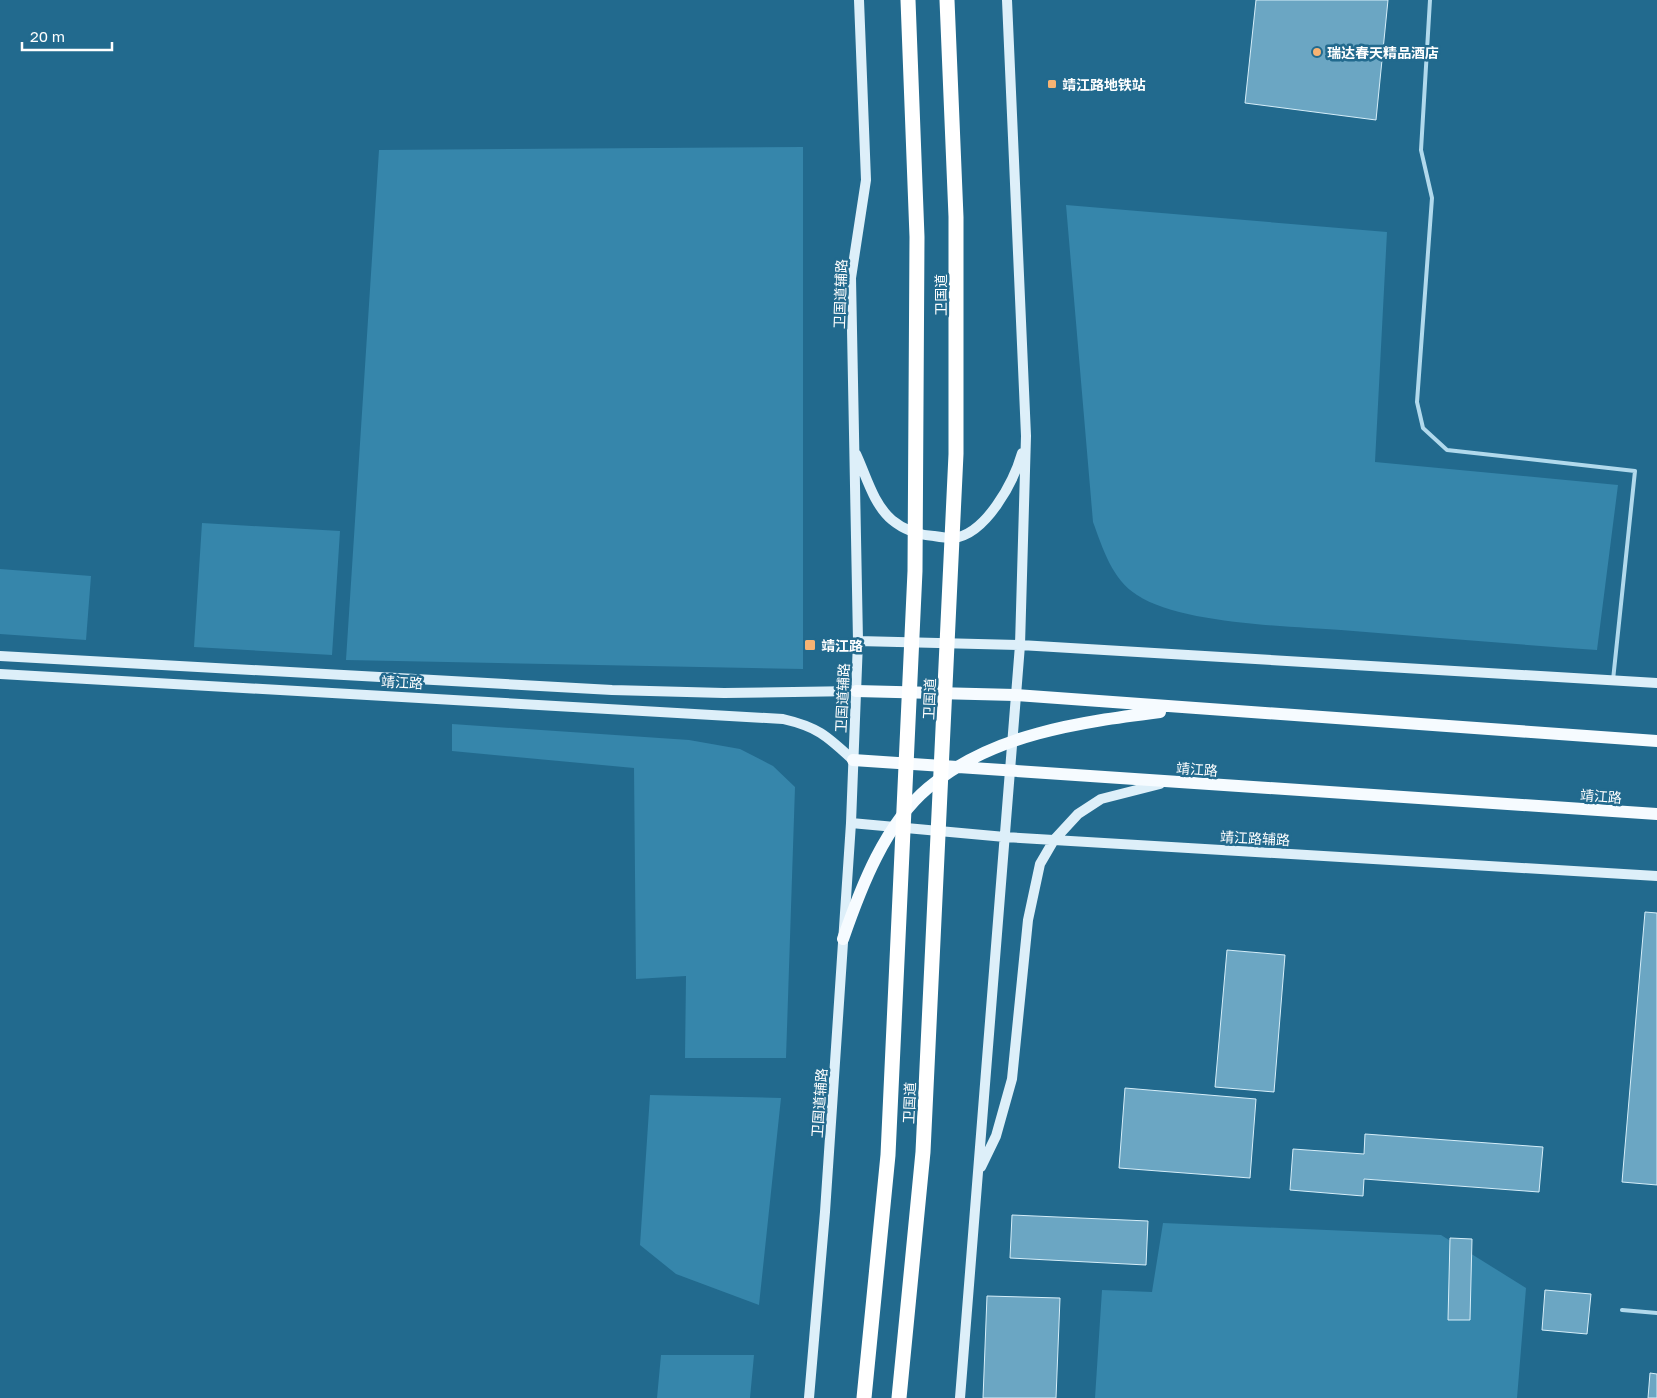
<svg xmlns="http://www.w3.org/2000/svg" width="1657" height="1398" viewBox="0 0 1657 1398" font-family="'Golos Text','Noto Sans SC',sans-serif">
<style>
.green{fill:#3686ab}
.building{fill:#6ba6c3;stroke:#d6eef9}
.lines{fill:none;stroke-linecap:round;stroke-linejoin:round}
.lane{stroke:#b1d9ec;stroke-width:4}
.secondary{stroke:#ddeff9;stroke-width:10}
.primary{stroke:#f6fbff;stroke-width:12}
.highway-bridge{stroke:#fff;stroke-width:15}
.poi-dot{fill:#f7b373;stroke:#226a8e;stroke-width:2}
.labels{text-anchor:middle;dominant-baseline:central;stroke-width:5;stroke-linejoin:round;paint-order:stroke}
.poi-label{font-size:14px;font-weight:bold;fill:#fff;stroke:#226a8e;text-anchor:start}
.street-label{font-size:14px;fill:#fff;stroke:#226a8e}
</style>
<rect width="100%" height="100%" fill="#226a8e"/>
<!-- green -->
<path class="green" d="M803,147V669L346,660L379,150Z
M1066,205L1387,232L1375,462L1618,485L1597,650C1511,644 1426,637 1341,630C1287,626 1181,624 1137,595C1112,579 1103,549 1093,522Z
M202,523L340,531L332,655L194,647Z
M0,569L91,576L86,640L0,634Z
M452,724L689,740L740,749L773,766L795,787L786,1058H685L686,976L636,979L634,768L452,751Z
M650,1095L781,1098L759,1305L676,1274L640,1245Z
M1163,1223L1441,1235L1526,1288L1517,1398H1095L1102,1290L1152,1292Z
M661,1355H754L750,1398H657Z"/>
<!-- building -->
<path class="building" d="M1256,0H1388L1376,120L1245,103Z
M1645,912L1657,913V1185L1622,1182Z
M1227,950L1285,955L1274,1092L1215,1087Z
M1125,1088L1256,1099L1250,1178L1119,1168Z
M1365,1134L1543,1147L1539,1192L1364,1179L1363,1196L1290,1190L1293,1149L1364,1154Z
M1012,1215L1148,1221L1146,1265L1010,1258Z
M1450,1238L1472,1239L1470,1320H1448Z
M1545,1290L1591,1294L1587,1334L1542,1330Z
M987,1296L1060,1298L1056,1398H983Z
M1650,1373L1657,1374V1398H1648Z"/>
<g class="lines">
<!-- lane -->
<path class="lane" d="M1430,0L1421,150L1432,198L1417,402L1423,428L1447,450L1635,471L1613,680
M1622,1310L1657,1313"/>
<!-- secondary -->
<path class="secondary" d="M856,454C866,475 873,504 892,520C904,530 919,535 934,536C940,537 947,538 953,538C986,535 1014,481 1022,453
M858,641L1020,645L1657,683
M0,656L612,690L724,693L856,691
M0,674L783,719C818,727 827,736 853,760
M851,823L1005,837L1657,876
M981,1167L996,1136L1012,1079L1028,920L1040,864L1054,840L1078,814L1101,799L1160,784
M809,1398L825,1212L851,823L858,641L851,278L866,180L859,0
M960,1398L1020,645L1026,436L1007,0"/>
<!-- primary -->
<path class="primary" d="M856,691L1015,695L1657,741
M853,760L1657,814
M843,939C861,887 885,824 928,788C991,734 1081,722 1160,712"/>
<!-- highway-bridge -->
<path class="highway-bridge" d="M864,1398L888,1155L915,571L917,237L908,0
M899,1398L923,1152L956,454V217L947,0"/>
</g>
<!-- markers -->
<g class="poi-dot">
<circle cx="1317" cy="52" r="5"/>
<rect x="1047" y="79" width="10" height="10" rx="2.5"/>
<rect x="804" y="639" width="12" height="12" rx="2.5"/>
</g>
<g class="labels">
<!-- poi labels -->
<g class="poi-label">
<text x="1327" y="52">瑞达春天精品酒店</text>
<text x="1062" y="84">靖江路地铁站</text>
<text x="821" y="645">靖江路</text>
</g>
<!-- street labels -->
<g class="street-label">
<text transform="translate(840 294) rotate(-88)">卫国道辅路</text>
<text transform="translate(940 295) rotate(-90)">卫国道</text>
<text transform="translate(402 682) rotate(3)">靖江路</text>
<text transform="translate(842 698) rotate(-87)">卫国道辅路</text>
<text transform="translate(929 699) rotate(-87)">卫国道</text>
<text transform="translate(1197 769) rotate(4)">靖江路</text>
<text transform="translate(1601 796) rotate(4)">靖江路</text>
<text transform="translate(1255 838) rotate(3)">靖江路辅路</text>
<text transform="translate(819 1103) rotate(-86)">卫国道辅路</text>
<text transform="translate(909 1103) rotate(-87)">卫国道</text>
</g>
</g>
<!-- scale -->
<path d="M22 42v8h90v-8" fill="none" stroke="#ffffff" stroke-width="2.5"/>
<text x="30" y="42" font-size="15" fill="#ffffff" stroke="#226a8e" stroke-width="4" paint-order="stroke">20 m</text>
</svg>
